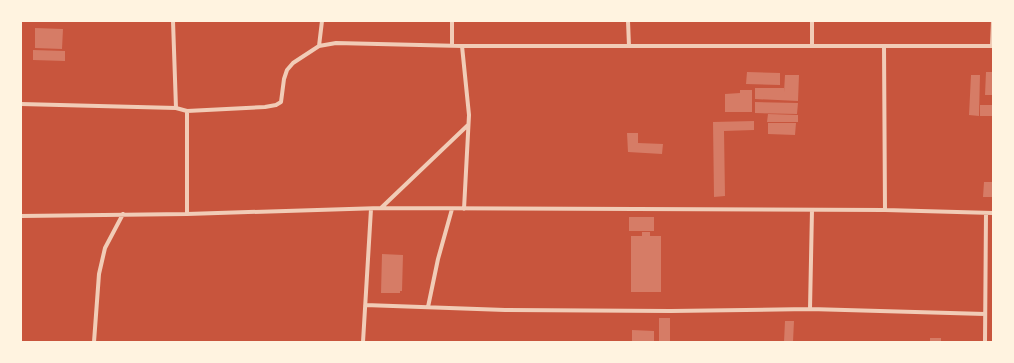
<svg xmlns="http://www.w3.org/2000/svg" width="1014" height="363" viewBox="0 0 1014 363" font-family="Merriweather,serif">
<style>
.building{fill:#d67c66}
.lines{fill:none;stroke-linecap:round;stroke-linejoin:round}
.minor{stroke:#f1ccb7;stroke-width:4}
</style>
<rect width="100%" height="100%" fill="#c8553d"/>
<!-- building -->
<path class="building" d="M35,28L63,29L62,49L35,48Z
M33,50L65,51V61L33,60Z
M747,72L780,73V85L746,84Z
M986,72H993V95H985Z
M785,75H799L798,101L755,99V88H784V92Z
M971,75H980L979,116L969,115Z
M740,90H752V112H725V94L740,93Z
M755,102L798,103L797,114L755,113Z
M980,105H993V116H980Z
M768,114L798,115V122H767Z
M754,121V130L724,131L725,196L714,197L713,122Z
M768,123H796L795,135L768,134Z
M627,133H638V143L663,144L662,154L628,152Z
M984,182H993V197H983Z
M629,217H654V231H629Z
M642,232H650V236H661V292H631V236H642Z
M382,254L403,255L402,291H400V293H381Z
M659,318H670V342H659Z
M785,321H794L793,342H784Z
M632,330L654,331V342H632Z
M930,338H941V342H930Z"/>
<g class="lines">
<!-- minor -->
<path class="minor" d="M173,21L176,108L187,111V214
M628,21L629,46
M452,45V21
M812,45V21
M319,46L322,21
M462,46L469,115L464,209
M884,46L885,210
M992,46L993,21
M21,104L176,108
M187,111L265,107L276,105L281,102L284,79L287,70L293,63L319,46L336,43L462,46H993
M381,208L468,125
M21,216L187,214L381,208L885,210L993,213
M365,305L505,310L671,311L810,309L985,314
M428,307L438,259L452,209
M810,309L812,210
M94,342L99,274L105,248L123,214
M363,342L371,209
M985,342L986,213"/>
</g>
<!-- border -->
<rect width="1014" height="363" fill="none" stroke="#fff3e0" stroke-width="44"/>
</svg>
